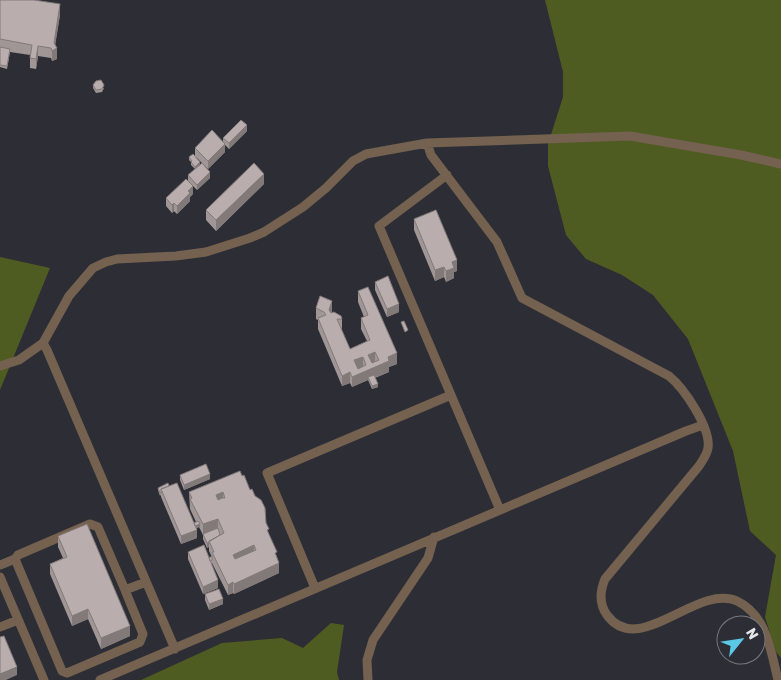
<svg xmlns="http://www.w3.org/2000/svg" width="781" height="680" viewBox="0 0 781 680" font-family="Rubik,sans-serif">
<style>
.forest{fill:#4f5c21}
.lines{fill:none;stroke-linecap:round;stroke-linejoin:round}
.minor{stroke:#74614f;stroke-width:9}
.wall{fill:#9f9695}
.shaded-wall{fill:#827a79}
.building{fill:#b9aead;stroke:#827a79;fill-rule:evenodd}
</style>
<rect width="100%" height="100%" fill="#2d2e35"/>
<!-- forest -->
<path class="forest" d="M545,0H781V658L776,652L765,617L776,555L750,531L733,451L688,339L653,295L622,275L586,259L566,235L548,166V144L563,97V72Z
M0,257L50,268L0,390Z
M331,623L344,625L337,672L339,680H141L222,643L282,638L303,648Z"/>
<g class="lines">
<!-- minor -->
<path class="minor" d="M427,143L431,155L497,242L522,298L669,376C684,388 711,428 708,448C707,455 702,461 699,466L605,579C600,591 599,604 607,615C639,659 697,583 737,601C767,615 771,652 778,680
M447,175L379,226L500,510
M43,343L47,350L175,649
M0,366L19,360L43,343L69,296L93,268L106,262L117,259L176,256L206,252L250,238L264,232L303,207L326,188L353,161L366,154L427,143L630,136L741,155L781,164
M15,559L18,555L90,524L98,527L125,590
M0,565L15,559L62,671L67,673L140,642L143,634L125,590L146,582
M0,577L44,680
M315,588L267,473L451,395
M0,627L18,620
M100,680L686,431L703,425
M368,680L367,660L373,640L428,558L434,537"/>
</g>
<!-- wall -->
<path class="wall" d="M0,0L60,15L55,46L57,59L52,61L51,58L38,56L36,69L30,68V55L10,52L7,69L0,67Z
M93,85L104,88L102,92L96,93L93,88Z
M247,131L229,149L225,145V152L208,169L196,157L200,164L195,169L191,165V162L189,160V157L195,156V148L223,142V138Z
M188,175L210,178L197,190L188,181Z
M264,184L216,231L206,220V210Z
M193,194L190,197V201L177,214L174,211L172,213L166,206V198Z
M414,219L457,271L454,272V278L446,282L444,277L435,281L414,230Z
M375,282L399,312L387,317L375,290Z
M358,291L397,364L389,367V372L375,378L378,387L372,389L368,380L352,387L350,383L342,386L318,329V320L316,319V308L332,312V313L342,319V329H341L350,349L367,341L361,329V318L364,317L358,302Z
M180,475L210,479L184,490L180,480Z
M242,476L250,490L266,523L269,535L277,557L279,573L234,594L233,593L228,595L212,563H211L218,588L203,594L188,559V552L209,558L212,557L209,551V547L207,548L203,539V535L199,527L196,528L197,538L181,544L161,497V495L160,496L158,490V488L169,486L194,523L196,522L190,509L189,492Z
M58,536L130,636L101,649L88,619L72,626L50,574V564L63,558L58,547Z
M205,594L223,604L209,610L205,600Z"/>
<!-- shaded-wall -->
<path class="shaded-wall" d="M60,4V15L54,50L57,48V59L52,61V51Z
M38,46V56L36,69V59Z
M247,125V131L229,149V143Z
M225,144V152L208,169V161Z
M200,162V164L195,169V167Z
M210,172V178L197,190V185Z
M264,174V184L216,231V220Z
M193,186V194L190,197V201L177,214V206L188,191Z
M174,203V211L172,213V205Z
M457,260V271L454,272V278L446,282V271L452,262Z
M444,267V277L435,281V270Z
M332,301V312L329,320V310Z
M399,304V312L387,317V309Z
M375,352V362L368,365V355Z
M397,353V364L389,367V372L369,380L368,377V380L352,387V377L388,357Z
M363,357V367L354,371V360Z
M350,372V383L342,386V376Z
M378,384V387L372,389V386Z
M210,474V479L184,490V485Z
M223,492V503L216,505V495Z
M218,519V530L203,535V524Z
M200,524V527L193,529V527Z
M197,530V538L181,544V536Z
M209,542V547L207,548V543Z
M254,545V555L233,566V555Z
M279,563V573L234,594V584Z
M218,580V588L203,594V587Z
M233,582V593L228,595V585Z
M223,599V604L209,610V604Z
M88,609V619L72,626V616Z
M130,626V636L101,649V638Z
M17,667V675L6,680H0V674Z"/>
<!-- building -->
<path class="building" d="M0,0H34L60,4L54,43L57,48L52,51L51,48L38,46L36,59L30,58L32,45L0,39Z
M0,47L10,49L7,66L0,65Z
M101,80L104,85L102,89L96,90L93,85L96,81Z
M241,120L247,125L229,143L223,138Z
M212,130L225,144L208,161L195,148Z
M193,154L200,162L195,167L191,162L192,161L189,157Z
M202,163L210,172L197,185L188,175Z
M254,163L264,174L216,220L206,210Z
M186,179L193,186L188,191L190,193L177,206L174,203L172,205L166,198Z
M436,210L457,260L452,262L454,268L446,271L444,267L435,270L414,219Z
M388,276L399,304L387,309L375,282Z
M368,287L397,353L388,357L389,361L352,377L350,372L342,376L318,318L326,315L324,312L316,308L320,296L332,301L329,310L331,313L334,312L341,316L342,319H337L350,349L370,340L361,318L368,315L358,291ZM375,352L379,360L372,363L368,355ZM363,357L366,365L358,369L354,360Z
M404,321L408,330L405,332L401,322Z
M374,375L378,384L372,386L368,377Z
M206,464L210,474L184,485L180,475Z
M240,471L242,476L244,475L250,490L252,489L255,496L261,500L265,508L266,523L269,529L267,530L277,552L275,553L279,563L234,584L233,582L228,585L212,552H214L209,541L224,533L218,519L203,524L190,499L192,498L189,492ZM223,492L225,498H222L218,500L216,495ZM254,545L256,550L235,559L233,555Z
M168,483L169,486L161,489V493H160L158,488Z
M177,483L197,530L181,536L161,489Z
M198,521L200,524L195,526L194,523Z
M87,524L130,626L101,638L88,609L72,616L50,564L67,557L58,536Z
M218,528L220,535L207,543L203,534Z
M204,545L218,580L203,587L188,552Z
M212,556V560L210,561L209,558Z
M219,589L223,599L209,604L205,594Z
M4,636L17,667L0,674V637Z"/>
<!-- north arrow -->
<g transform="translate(741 640) rotate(60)"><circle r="24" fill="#2d2e35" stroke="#77787e"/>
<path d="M0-4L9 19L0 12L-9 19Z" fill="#5bc8e6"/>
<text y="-8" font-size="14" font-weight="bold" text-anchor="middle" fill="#e6e7eb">N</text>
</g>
</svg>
